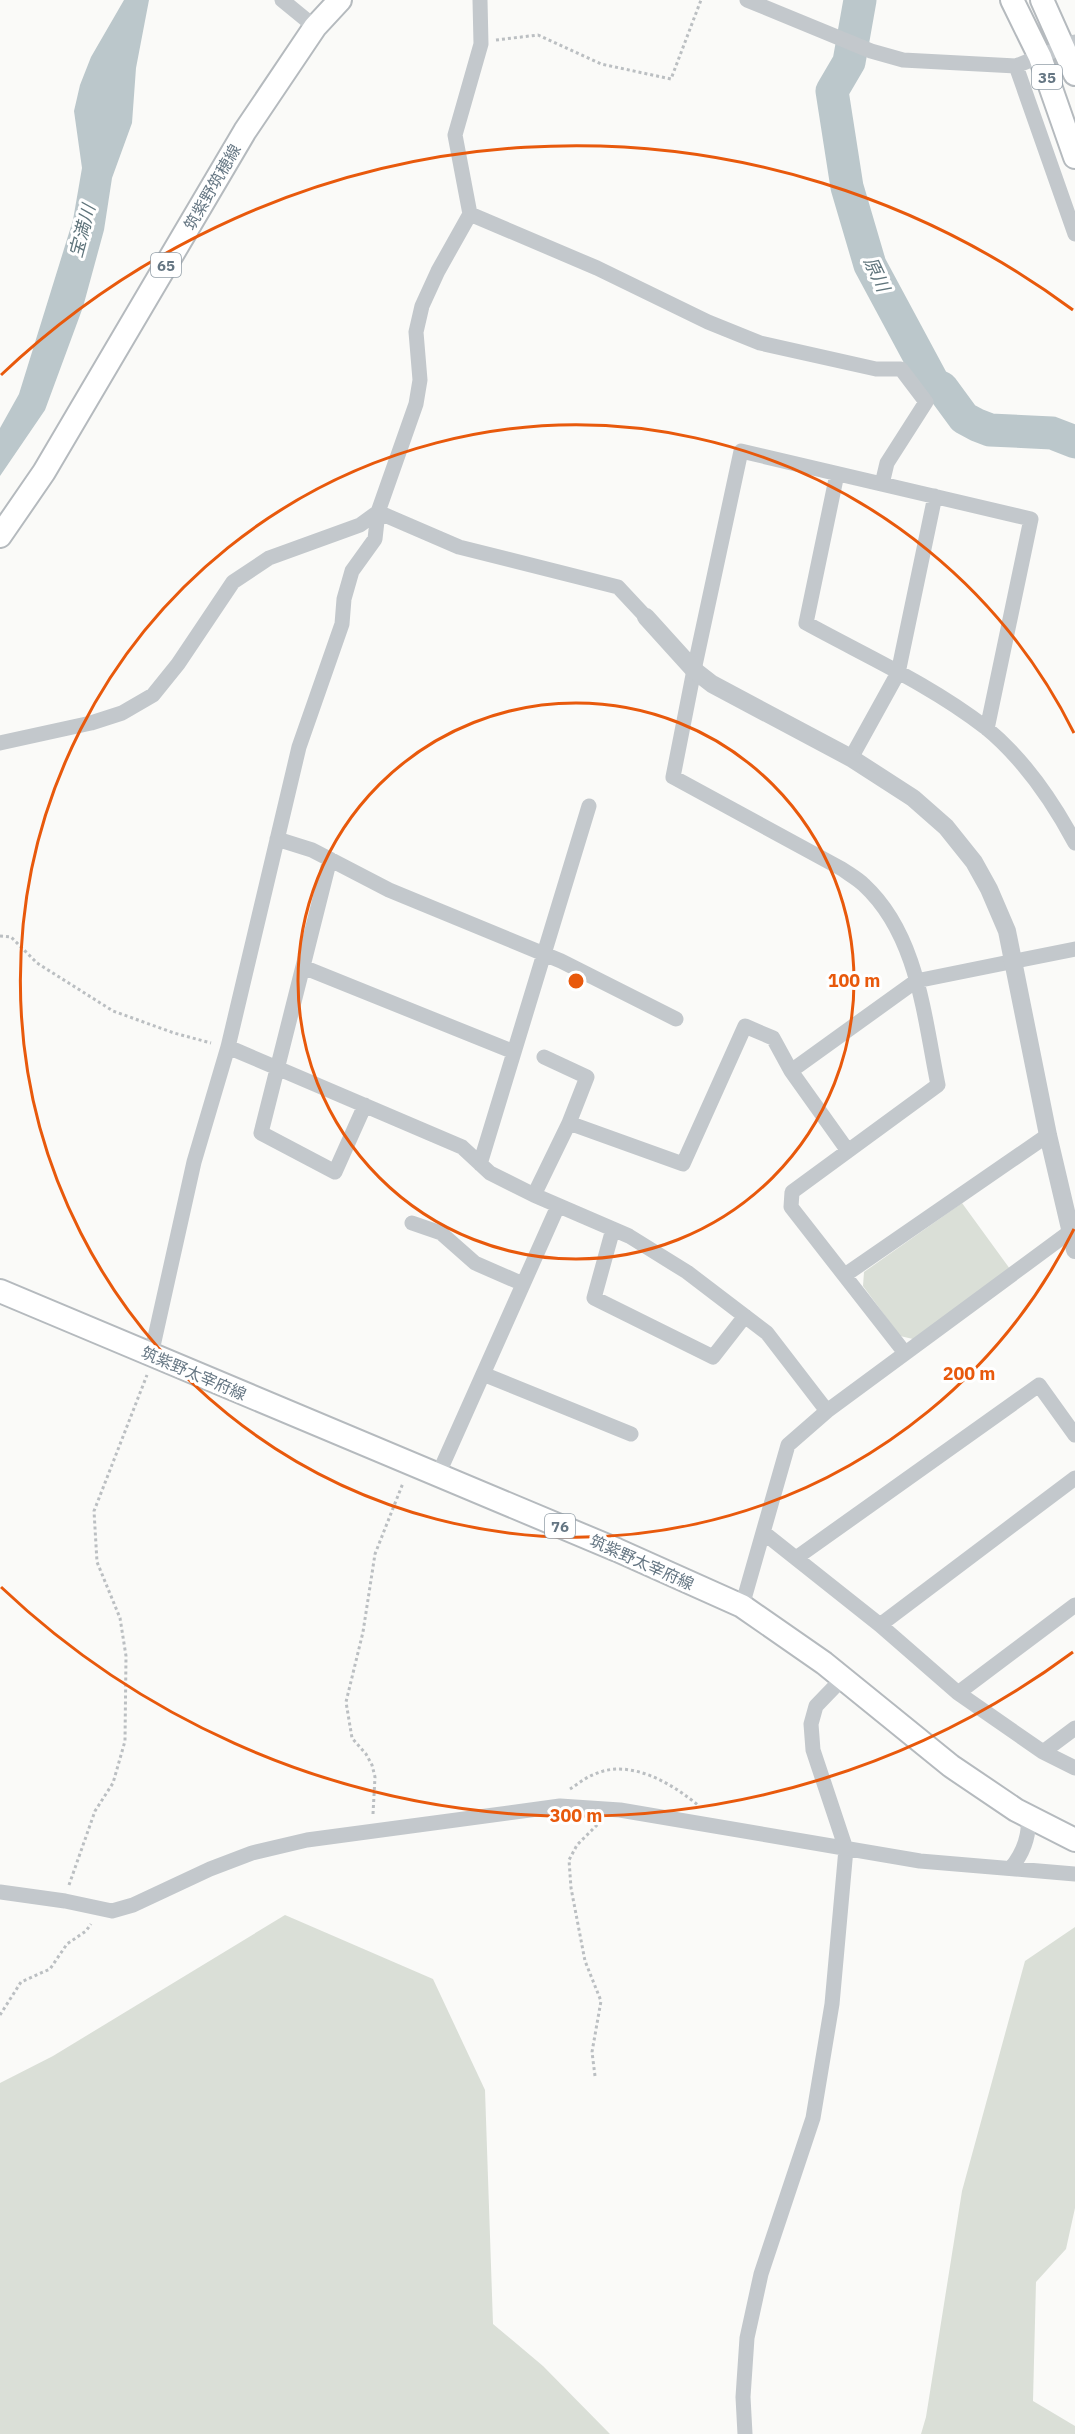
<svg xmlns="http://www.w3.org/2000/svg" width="1075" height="2434" viewBox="0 0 1075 2434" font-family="'IBM Plex Sans','Noto Sans JP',sans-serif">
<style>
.green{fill:#dadfd7}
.water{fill:#bbc7cb}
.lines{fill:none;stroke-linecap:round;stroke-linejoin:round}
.river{stroke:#bbc7cb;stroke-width:33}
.primary-casing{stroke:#b5babe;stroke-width:26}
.path{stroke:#bbbfc2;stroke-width:3;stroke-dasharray:3 3;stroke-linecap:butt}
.minor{stroke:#c3c8cc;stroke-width:15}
.tertiary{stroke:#c3c8cc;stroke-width:18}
.primary{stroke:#fff;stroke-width:22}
.ring{fill:none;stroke:#e8590c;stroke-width:3}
.labels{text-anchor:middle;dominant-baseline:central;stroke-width:6;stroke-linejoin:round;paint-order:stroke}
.shield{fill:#fff;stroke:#939fa8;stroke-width:1.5}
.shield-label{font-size:15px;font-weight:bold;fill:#657683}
.street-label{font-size:16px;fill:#657683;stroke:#fff}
.water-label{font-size:18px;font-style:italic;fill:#60757c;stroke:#fff}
.centre{fill:#e8590c;stroke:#fff;stroke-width:3}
.ring-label{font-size:18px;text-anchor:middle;font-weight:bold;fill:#e8590c;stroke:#fff;stroke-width:6;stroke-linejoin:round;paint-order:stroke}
</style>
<rect width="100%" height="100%" fill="#fafaf8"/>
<!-- green -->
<path class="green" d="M962,1203L1010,1269L913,1339L900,1336L863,1286L864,1272Z
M285,1915L433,1979L485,2090L493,2324L543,2366L610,2434H0V2083L53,2056Z
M1075,1927V2208L1066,2249L1036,2282L1033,2401L1075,2426V2434H921L926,2417L962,2191L1025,1961Z"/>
<!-- water -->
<path class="water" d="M124,0H149L136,68L132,123L112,178L104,230L83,307L45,410L0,476V428L19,394L73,220L82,168L74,111L80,85L91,57Z"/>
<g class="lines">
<!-- river -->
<path class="river" d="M860,0L849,62L832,91L847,187L870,265L934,384L942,388L964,418L977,425L990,430L1052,433L1075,442"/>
<defs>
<path id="primary" d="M1012,0L1040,57L1075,157
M1042,0L1075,74
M0,536L44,472L245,131L315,27L340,0
M0,1291L617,1550L742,1606L824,1663L951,1766L1016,1810L1075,1840"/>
</defs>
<!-- primary casing -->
<use href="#primary" class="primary-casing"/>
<!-- path -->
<path class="path" d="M496,40L538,35L601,64L671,79L701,0
M0,936L11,937L37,963L113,1011L174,1033L211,1043
M570,1789C578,1784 586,1777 595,1774C630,1758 673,1784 699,1806
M373,1814L375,1777L372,1765L366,1754L352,1738L346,1702L363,1632L375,1554L403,1483
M69,1885L95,1811L113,1783L125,1741L126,1656L120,1618L97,1562L94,1511L147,1375
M0,2015L21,1982L50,1969L67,1944L86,1931L91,1924
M595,2076L592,2052L601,2001L585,1961L571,1888L569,1860L577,1845L598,1824"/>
<!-- minor -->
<path class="minor" d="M282,0L315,27
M747,0L871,51L903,60L1016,66L1075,42
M1016,66L1075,234
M470,214L597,268L708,322L760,343L876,369H901L926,402L887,463L882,484
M837,474L806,623C866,656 931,685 985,727C1023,758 1052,800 1075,843
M378,512L459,547L618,587L646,617
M0,743L91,723L122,713L153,695L178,664L233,582L269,558L360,525L378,512
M851,758L898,673L935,496
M277,839L312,850L389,890L561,961L676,1019
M330,859L261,1133L335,1172L365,1105
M303,967L514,1052
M228,1047L462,1147L490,1173L534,1195L629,1236L687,1272L767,1333L827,1411
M569,1123L683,1164L745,1026L773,1038L791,1071
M848,1151L791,1071L916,981L1075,949
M480,1164L589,806
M534,1195L569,1123L587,1077L544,1057
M412,1223L441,1233L475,1263L523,1284
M613,1229L594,1298L713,1357L745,1316
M845,1275L1048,1135
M905,1353L791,1207L792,1192L938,1085C924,1017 918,935 864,885C858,879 849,874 842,869L673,777L694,670L741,451L1031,519L987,729
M151,1355L194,1162L228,1047L299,747L342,624L344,599L352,571L375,539L378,512L416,404L420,380L416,332L422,306L438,271L470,214L455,135L481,44L480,0
M483,1374L631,1434
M438,1475L558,1206
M764,1533L880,1625L958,1693L1043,1752L1075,1768
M796,1558L1039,1385L1075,1435
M742,1606L788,1445L827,1411L1075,1228
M880,1625L1075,1478
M958,1693L1075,1605
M1043,1752L1075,1728
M1011,1868C1024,1852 1030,1836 1028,1816
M0,1892L65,1901L112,1911L133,1905L210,1869L252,1853L307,1840L560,1806L620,1810L920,1861L1075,1874
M745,2434L743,2397L747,2338L761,2274L813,2118L832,2004L846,1849L813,1750L811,1724L816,1706L843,1678"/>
<!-- tertiary -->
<path class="tertiary" d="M646,617L694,670L712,684L851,758L913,798L946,827L974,862L989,889L1007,931L1048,1135L1075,1250"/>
<!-- primary -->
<use href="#primary" class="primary"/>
</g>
<!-- distance rings -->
<g class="ring">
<circle cx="576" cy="981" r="278"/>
<path d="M1074 1229A556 556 0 1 1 1074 733"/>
<path d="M1073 1652A835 835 0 0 1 1 1587M1 375A835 835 0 0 1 1073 310"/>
</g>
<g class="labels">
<!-- shield labels -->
<g class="shield">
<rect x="1032" y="65" width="30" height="24" rx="4.5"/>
<rect x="151" y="253" width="30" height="24" rx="4.5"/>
<rect x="545" y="1514" width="30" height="24" rx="4.5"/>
</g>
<g class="shield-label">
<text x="1047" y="77">35</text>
<text x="166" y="265">65</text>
<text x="560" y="1526">76</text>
</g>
<!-- street labels -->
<g class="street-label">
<text transform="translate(212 187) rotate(-60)">筑紫野筑穂線</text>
<text transform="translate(194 1373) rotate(23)">筑紫野太宰府線</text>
<text transform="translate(642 1562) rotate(24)">筑紫野太宰府線</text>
</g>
<!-- water labels -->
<g class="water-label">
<text transform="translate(82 231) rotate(-75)">宝満川</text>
<text transform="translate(877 274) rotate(65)">原川</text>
</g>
</g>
<circle cx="576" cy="981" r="9" class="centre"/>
<g class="ring-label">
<text x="854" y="987">100 m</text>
<text x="969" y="1380">200 m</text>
<text x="576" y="1822">300 m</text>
</g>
</svg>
